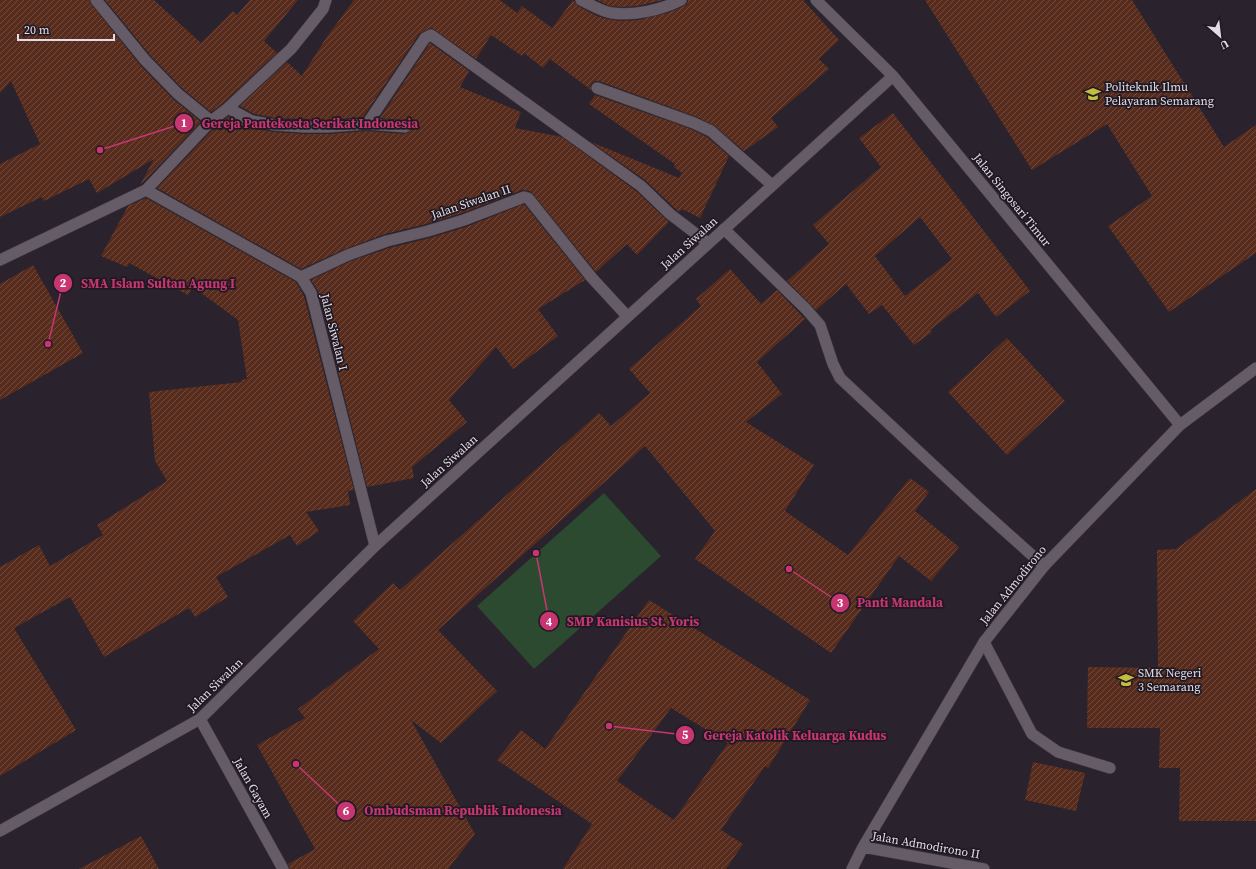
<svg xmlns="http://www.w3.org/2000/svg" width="1256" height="869" viewBox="0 0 1256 869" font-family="'Source Serif 4',serif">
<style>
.pitch{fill:#2b4a2f}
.building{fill:url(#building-hatch);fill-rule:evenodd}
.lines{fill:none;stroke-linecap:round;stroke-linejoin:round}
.service-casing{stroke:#443d47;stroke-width:12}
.minor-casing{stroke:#443d47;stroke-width:12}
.service{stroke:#655c68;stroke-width:11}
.minor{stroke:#655c68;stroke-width:11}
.labels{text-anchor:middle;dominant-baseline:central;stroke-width:3.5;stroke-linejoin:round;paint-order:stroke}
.poi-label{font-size:12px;fill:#e2dde4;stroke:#201923;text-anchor:start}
.street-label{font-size:12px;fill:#e2dde4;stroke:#201923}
.leader{fill:none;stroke:#c73670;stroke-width:1.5}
.callout-dot{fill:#c73670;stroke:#201923;stroke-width:1.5}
.mark-label{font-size:12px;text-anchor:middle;font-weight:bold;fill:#fff}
.callout-label{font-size:13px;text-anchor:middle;font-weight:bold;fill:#c73670;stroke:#201923;stroke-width:3.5;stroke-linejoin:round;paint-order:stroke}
</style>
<defs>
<pattern id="building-hatch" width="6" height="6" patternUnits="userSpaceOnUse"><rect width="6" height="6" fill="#582c1d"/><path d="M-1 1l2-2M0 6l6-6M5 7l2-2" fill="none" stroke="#704a3e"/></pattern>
</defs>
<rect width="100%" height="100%" fill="#2a222d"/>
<!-- pitch -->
<path class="pitch" d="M604,493L661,556L534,669L477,606Z"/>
<!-- building -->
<path class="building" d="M0,0H89L91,4L140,65L173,99L201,122L140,185L154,159L97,193L89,179L44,201L42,197L0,217V164L40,144L11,81L0,93Z
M105,0H154L201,43L233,11L237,15L250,0H298L264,41L277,53L223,103L211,112L183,89L150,55Z
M354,0H500L517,13L522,6L552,28L573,0L578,6L597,16L607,19L620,21L639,20L667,13L684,6L687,4L688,0H803L839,40L819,59L829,69L771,118L778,127L744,151L715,126L697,117L599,81H595L592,83L590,86L591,90L550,59L543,68L524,53L522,56L491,35L476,59L432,28L428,29L419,34L363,117L328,120L276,118L254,114L240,106L287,62L302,76L326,38Z
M597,0H663L637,6L621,7L610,6Z
M925,0H1132L1224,147L1256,125V253L1169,312L1108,226L1152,196L1107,124L1032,170Z
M430,43L469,71L460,87L521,112L515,128L562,137L636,191L669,222L637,255L627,244L596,272L533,194L530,191L522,190L462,213L426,224L385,234L345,249L301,269L157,188L216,126L229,116L251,128L274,132L304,134H329L367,131L404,134L408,133L412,127L409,121L380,118Z
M595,95L691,129L707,137L729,156L700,218L682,209L679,212L645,180L591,142L679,178L682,173L674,167L675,164L589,104Z
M893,113L1030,291L996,317L978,293L930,330L932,332L914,345L882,305L869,314L846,284L816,310L787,281L829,244L813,225L881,167L859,138ZM920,217L952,259L905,296L875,256Z
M146,198L296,282L304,296L354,490L348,491L350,505L306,512L319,531L297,546L290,535L216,577L228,597L195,617L189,608L104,657L70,597L14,628L76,730L0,776V567L39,545L50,566L103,535L97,525L167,481L155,461L149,392L242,382L241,380L247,379L238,320L193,287L188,295L129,263L127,267L101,256L128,206Z
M524,204L585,280L538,309L558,336L513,369L496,347L449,400L467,422L412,467L414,478L367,487L318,291L311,280L351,261L389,248L430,238L466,227Z
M33,265L83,353L0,400V284Z
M730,269L761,304L777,290L805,319L757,362L782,394L746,422L814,465L785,511L848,555L910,478L929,492L915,511L959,547L931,581L899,556L831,653L695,559L715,531L645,446L438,630L497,691L441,743L411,720L475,834L448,869H290L288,864L315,849L257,745L305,718L298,709L379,649L353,621L393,583L400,590L599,413L611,426L650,393L629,369L701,306L696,299Z
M1007,338L1065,401L1007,455L948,392Z
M1256,489V821H1179L1180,768H1159L1160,728H1087L1088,667L1158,668L1157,550L1176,549Z
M649,600L810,700L768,768L765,766L721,830L743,844L726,869H563L592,824L497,760L521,730L545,749ZM671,708L728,743L674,820L617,781Z
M1033,762L1085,773L1076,811L1025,800Z
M141,836L159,869H79Z"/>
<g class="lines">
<defs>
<path id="service" d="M724,229L806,309L820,325L833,364L840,378L977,506L1044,566
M984,642L1032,734L1058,752L1110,768"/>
<path id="minor" d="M96,0L145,60L178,94L211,121
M581,0C590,4 602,12 612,13C634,16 661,10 681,0
M816,0L893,76L1180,425
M597,88L694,123L711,131L772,185
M228,108L252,121L275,125L304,127H328L367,124L405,127
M367,124L425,38L431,35L641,186L670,214L708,243
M146,190L301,277L311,293L375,546
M0,260L146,190L211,121L228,108L291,49L323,9L326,0
M301,277L348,255L387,241L428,231L464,220L524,197L528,198L592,278L627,316
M200,719L283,869
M0,831L200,719L375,546L893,76
M863,847L984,869
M852,869L863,847L984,642L1044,566L1180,425L1256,368"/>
</defs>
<!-- service casing -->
<use href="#service" class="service-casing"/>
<!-- minor casing -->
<use href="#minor" class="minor-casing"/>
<!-- service -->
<use href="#service" class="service"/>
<!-- minor -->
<use href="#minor" class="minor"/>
</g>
<!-- icons -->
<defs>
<symbol id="university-bare" viewBox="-9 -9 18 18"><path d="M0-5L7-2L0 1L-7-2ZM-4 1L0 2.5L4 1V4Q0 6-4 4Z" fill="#c3bd3f" stroke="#201923" stroke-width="2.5" paint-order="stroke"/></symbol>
<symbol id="school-bare" viewBox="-9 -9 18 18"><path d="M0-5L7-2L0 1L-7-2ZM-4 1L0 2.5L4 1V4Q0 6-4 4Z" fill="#c3bd3f" stroke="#201923" stroke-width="2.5" paint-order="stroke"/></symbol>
</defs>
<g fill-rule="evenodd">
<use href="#university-bare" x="1082" y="83" width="22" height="22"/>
<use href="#school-bare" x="1115" y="669" width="22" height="22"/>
</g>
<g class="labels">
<!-- poi labels -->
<g class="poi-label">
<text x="1105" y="87">Politeknik Ilmu<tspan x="1105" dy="14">Pelayaran Semarang</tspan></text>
<text x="1138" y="673">SMK Negeri<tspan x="1138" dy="14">3 Semarang</tspan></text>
</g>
<!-- street labels -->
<g class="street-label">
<text transform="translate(1012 200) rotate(51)">Jalan Singosari Timur</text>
<text transform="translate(471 202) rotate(-19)">Jalan Siwalan II</text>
<text transform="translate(689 243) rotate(-42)">Jalan Siwalan</text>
<text transform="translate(334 332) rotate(76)">Jalan Siwalan I</text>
<text transform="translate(449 461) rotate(-42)">Jalan Siwalan</text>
<text transform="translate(1013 585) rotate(-51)">Jalan Admodirono</text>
<text transform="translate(215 685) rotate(-44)">Jalan Siwalan</text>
<text transform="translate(253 788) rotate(61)">Jalan Gayam</text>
<text transform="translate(926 845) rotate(10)">Jalan Admodirono II</text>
</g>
</g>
<!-- callouts -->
<path class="leader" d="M100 150L184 123M48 344L63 283M789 569L840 603M536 553L549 621M609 726L685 735M296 764L346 811"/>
<g class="callout-dot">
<circle cx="100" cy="150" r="4"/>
<circle cx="48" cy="344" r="4"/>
<circle cx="789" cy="569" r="4"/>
<circle cx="536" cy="553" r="4"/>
<circle cx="609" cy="726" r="4"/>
<circle cx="296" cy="764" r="4"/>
<circle cx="184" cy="123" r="10"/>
<circle cx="63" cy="283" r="10"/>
<circle cx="840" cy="603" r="10"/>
<circle cx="549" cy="621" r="10"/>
<circle cx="685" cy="735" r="10"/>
<circle cx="346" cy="811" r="10"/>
</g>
<g class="mark-label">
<text x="184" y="127">1</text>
<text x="63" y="287">2</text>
<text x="840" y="607">3</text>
<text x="549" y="626">4</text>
<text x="685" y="739">5</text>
<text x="346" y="815">6</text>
</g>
<g class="callout-label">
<text x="310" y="128">Gereja Pantekosta Serikat Indonesia</text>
<text x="158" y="288">SMA Islam Sultan Agung I</text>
<text x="900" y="607">Panti Mandala</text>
<text x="633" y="626">SMP Kanisius St. Yoris</text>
<text x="795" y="740">Gereja Katolik Keluarga Kudus</text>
<text x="463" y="815">Ombudsman Republik Indonesia</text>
</g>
<!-- north arrow -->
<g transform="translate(1220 36) rotate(152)" stroke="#201923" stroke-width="3" paint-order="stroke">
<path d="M0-3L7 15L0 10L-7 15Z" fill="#e2dde4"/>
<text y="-6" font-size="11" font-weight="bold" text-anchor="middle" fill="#e2dde4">U</text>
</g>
<!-- scale -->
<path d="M18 34v6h96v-6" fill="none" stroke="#e2dde4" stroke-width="2"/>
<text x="24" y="34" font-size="12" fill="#e2dde4" stroke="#201923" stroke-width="3" paint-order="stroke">20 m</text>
</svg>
